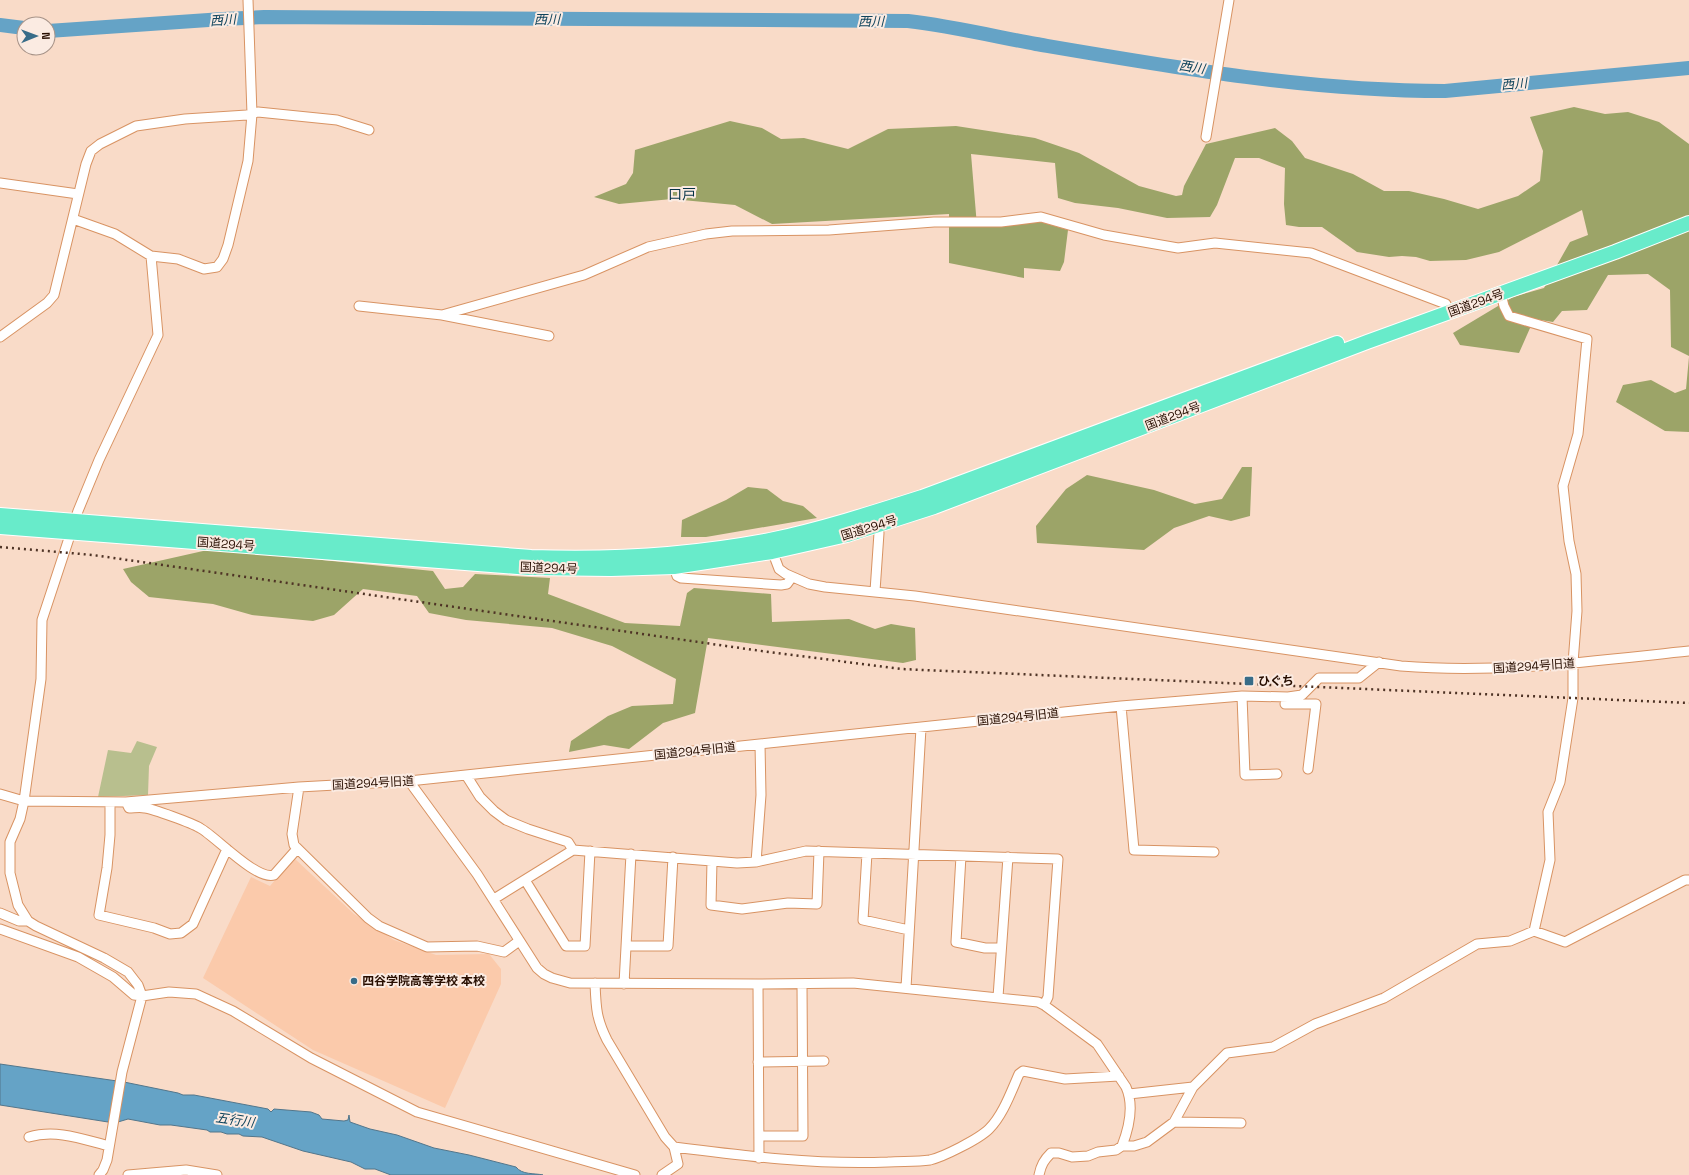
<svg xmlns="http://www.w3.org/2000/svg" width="1689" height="1175" viewBox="0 0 1689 1175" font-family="'Space Grotesk','Noto Sans JP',sans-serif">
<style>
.built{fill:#fbcaab}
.green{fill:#b8bf8e}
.forest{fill:#9ca468}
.water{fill:#65a3c6;stroke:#53768b}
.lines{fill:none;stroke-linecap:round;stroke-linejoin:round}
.river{stroke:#65a3c6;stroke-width:14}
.minor-casing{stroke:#d89363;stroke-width:11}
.highway-casing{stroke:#fff;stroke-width:16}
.minor{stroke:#fff;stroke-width:9}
.highway{stroke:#68ebca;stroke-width:14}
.rail{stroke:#4e3325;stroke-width:2.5;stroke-dasharray:2 4;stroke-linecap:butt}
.poi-dot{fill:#386c88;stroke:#fbebe2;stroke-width:1.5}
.labels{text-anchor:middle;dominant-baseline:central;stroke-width:4;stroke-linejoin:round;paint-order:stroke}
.street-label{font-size:12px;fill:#280e00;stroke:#fbebe2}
.poi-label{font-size:12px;font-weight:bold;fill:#280e00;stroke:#fbebe2;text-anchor:start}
.water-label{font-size:13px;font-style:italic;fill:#10445c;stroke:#fbebe2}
.quarter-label{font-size:14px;fill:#033146;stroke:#fbebe2}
</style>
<rect width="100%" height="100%" fill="#f9dbc8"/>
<!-- built -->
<path class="built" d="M294,858L354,914L394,940L436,955L489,954L501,969V984L445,1108L313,1050L203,978L251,877L270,886Z"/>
<!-- green -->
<path class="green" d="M137,741L157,747L149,766L148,795L98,797L108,750L131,753Z"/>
<!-- forest -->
<path class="forest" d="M1574,107L1605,114L1628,112L1659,122L1689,144V356L1671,347L1670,290L1648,274L1608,275L1587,310L1562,311L1553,322L1534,319L1519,353L1460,345L1453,333L1513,297L1544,288L1570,242L1588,235L1582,210L1499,252L1466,260L1430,261L1416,257L1402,256L1389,257L1357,252L1322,227H1299L1286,225L1284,204L1285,168L1259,158H1235L1217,205L1210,217L1167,218L1118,208L1075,203L1058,198L1055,163L971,154L977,226L1041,222L1068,230L1064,262L1060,271L1024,268V278L949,263V214L772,224L735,205L672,199L619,204L594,197L626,184L633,173L635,150L730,121L762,128L781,139L804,138L848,149L888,129L956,126L1035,138L1079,153L1139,186L1176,196L1182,195L1184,186L1206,144L1275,128L1292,141L1305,158L1353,174L1384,191H1409L1444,199L1478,209L1518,196L1540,181L1543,151L1530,117Z
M1689,357V432L1665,431L1616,402L1623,385L1651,380L1675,393L1686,389Z
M1242,467H1252L1250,516L1231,521L1209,516L1174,528L1144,550L1037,543L1036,526L1066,489L1087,475L1154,490L1195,504L1222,499Z
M748,487L767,489L783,501L803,506L817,518L706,537H681L682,520L726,500Z
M212,549L433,571L445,589L463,587L475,574L550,578L548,594L625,623L680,626L687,593L694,588L771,594L772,622L849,619L875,629L891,624L915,628L916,660L903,663L708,638L695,713L663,723L629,749L604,745L569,752L571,741L608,716L632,706L673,704L676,679L612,646L552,628L466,620L429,613L417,596L363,589L334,615L313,621L252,615L213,604L149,597L131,582L123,569Z"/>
<!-- water -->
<path class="water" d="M0,1064L124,1082L178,1093L183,1095H194L268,1109L271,1112L274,1109L311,1112L319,1115L322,1119L344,1121L348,1120L349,1115L350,1122L370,1129L397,1135L434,1148L469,1155L516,1167C522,1175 534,1173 543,1175H391L375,1169H365L351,1162L303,1151L262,1137L243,1136L239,1134H227L221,1132H210L207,1130L171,1125H160L128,1119L118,1122H108L0,1105Z"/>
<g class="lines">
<!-- river -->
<path class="river" d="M0,25L24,28
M48,31L223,19L264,17L908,21C951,26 993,36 1036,44C1171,67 1308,91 1445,91L1689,68"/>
<defs>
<path id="minor" d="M1206,137L1229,0
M0,183L78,194
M73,219L115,234L151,256L178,259L204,269L217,267L223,259L228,245L248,161L252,114L248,0
M1501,294L1504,306L1509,316L1587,339L1578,434L1563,486L1569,541L1576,574L1577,611L1573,663V698L1560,782L1548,812L1550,860L1534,931
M359,306L442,315L549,336
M442,315L584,275L648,247L706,234L732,231L829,230L934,222H1001L1041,217L1104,235L1178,248L1215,243L1311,253L1446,304
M0,337L47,303L54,295L86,164L91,151L100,144L136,126L185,119L247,115L258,112L337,120L369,130
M771,548L779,569L786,574L809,584L825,587L915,596L1401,666C1498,674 1593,661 1689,651
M674,567L677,576L681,578L781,585L787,584L792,577
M875,591L879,533L877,526
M1242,696L1245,775L1277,774
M1285,704H1316L1308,769
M1121,706L1134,850L1214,852
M466,775L480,797L494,811L506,820L528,829L568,842L573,850
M409,781L477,874L537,968L544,974L552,978L570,983L758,984L853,983L1038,1002L1044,1005L1097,1044L1126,1087C1134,1105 1129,1128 1122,1146
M299,787L292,834L294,845L368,918L379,926L427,947L477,946L504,952L519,941
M0,794L24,801L126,802L299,787L409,781L466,775L1121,706L1242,696L1288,697L1302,695L1319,678H1359L1379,662
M110,802V835L107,868L99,915L154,928L170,934L181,933L193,924L227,849
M126,802L129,808C134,808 140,807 145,808C153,809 192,823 200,828C215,836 257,881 274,875L297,849
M867,853L863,920L909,930
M961,856L956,942L985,948H1001
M712,861L711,905L742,909L788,903L817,904L819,851
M756,862L761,795L760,744
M525,880L566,946H585L590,851
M494,899L573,850L737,863L756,862L806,851L1058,859L1048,997L1044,1005
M0,913L19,921H28
M0,929L78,957L113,977L134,995L142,996L169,992L196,994L233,1011L311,1058L417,1112L635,1175
M626,946H668L673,857
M595,983C596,1007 596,1018 607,1040L665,1137L674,1147L678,1164L662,1175
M624,984L631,854
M758,984L759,1158
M906,988L921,728
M998,997L1008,857
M758,1062L824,1061
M1129,1094L1193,1087
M1174,1122L1241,1123
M759,1136H803L802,984
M29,1137C56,1129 82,1139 109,1146
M674,1147C745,1156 816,1165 888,1162C901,1161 916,1162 930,1160C943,1157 979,1139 989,1129C1003,1115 1011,1092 1019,1074L1023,1071L1065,1079L1119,1076
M99,1175L103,1170L107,1160L122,1072L142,996L138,985L128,972L104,958L36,926L28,921L18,905L10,873V842L20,819L24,801L41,679L42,620L78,511L99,460L158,335L151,256
M128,1175L186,1170L217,1175
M1039,1175C1041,1165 1044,1160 1051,1153H1059L1072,1157L1088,1156L1098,1152L1116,1150L1122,1146H1134L1147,1142L1174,1122L1193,1087L1227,1053L1273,1047L1315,1024L1384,998L1477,944L1510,941L1534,931L1565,942L1685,880H1689"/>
<path id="highway" d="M0,515L531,557C611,560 691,555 770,540C822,529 872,513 922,497L1337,343
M0,527L530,568L611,569L674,567L772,552L847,535L934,507L1367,342L1615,252L1689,223"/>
</defs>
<!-- minor casing -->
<use href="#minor" class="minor-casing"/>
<!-- highway casing -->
<use href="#highway" class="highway-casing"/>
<!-- minor -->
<use href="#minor" class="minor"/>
<!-- highway -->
<use href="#highway" class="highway"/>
<!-- rail -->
<path class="rail" d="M0,547L93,555L754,650L901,669L1689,703"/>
</g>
<!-- markers -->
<g class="poi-dot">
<rect x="1244" y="676" width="10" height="10" rx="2"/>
<circle cx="354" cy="981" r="4"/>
</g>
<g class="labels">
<!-- street labels -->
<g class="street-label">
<text transform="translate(1476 303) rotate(-20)">国道294号</text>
<text transform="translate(1173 416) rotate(-21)">国道294号</text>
<text transform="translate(869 528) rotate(-17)">国道294号</text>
<text transform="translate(226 544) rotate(4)">国道294号</text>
<text transform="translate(549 568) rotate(2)">国道294号</text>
<text transform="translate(1534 666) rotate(-4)">国道294号旧道</text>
<text transform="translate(1018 717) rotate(-6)">国道294号旧道</text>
<text transform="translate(695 751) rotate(-6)">国道294号旧道</text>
<text transform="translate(373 783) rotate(-3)">国道294号旧道</text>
</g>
<!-- poi labels -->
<g class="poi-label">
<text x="1258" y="681">ひぐち</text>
<text x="362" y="981">四谷学院高等学校 本校</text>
</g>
<!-- water labels -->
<g class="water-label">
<text x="547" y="19">西川</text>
<text transform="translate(223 20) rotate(-4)">西川</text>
<text x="871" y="21">西川</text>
<text transform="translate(1192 67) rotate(9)">西川</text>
<text transform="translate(1514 84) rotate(-5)">西川</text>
<text transform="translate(235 1120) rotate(8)">五行川</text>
</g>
<!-- quarter labels -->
<g class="quarter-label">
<text x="682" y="194">口戸</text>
</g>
</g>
<!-- north arrow -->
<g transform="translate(36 36) rotate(89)"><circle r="19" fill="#fbebe2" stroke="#a79388"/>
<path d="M0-3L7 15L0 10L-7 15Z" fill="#386c88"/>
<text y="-6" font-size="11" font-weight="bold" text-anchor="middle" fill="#280e00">N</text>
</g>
</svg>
